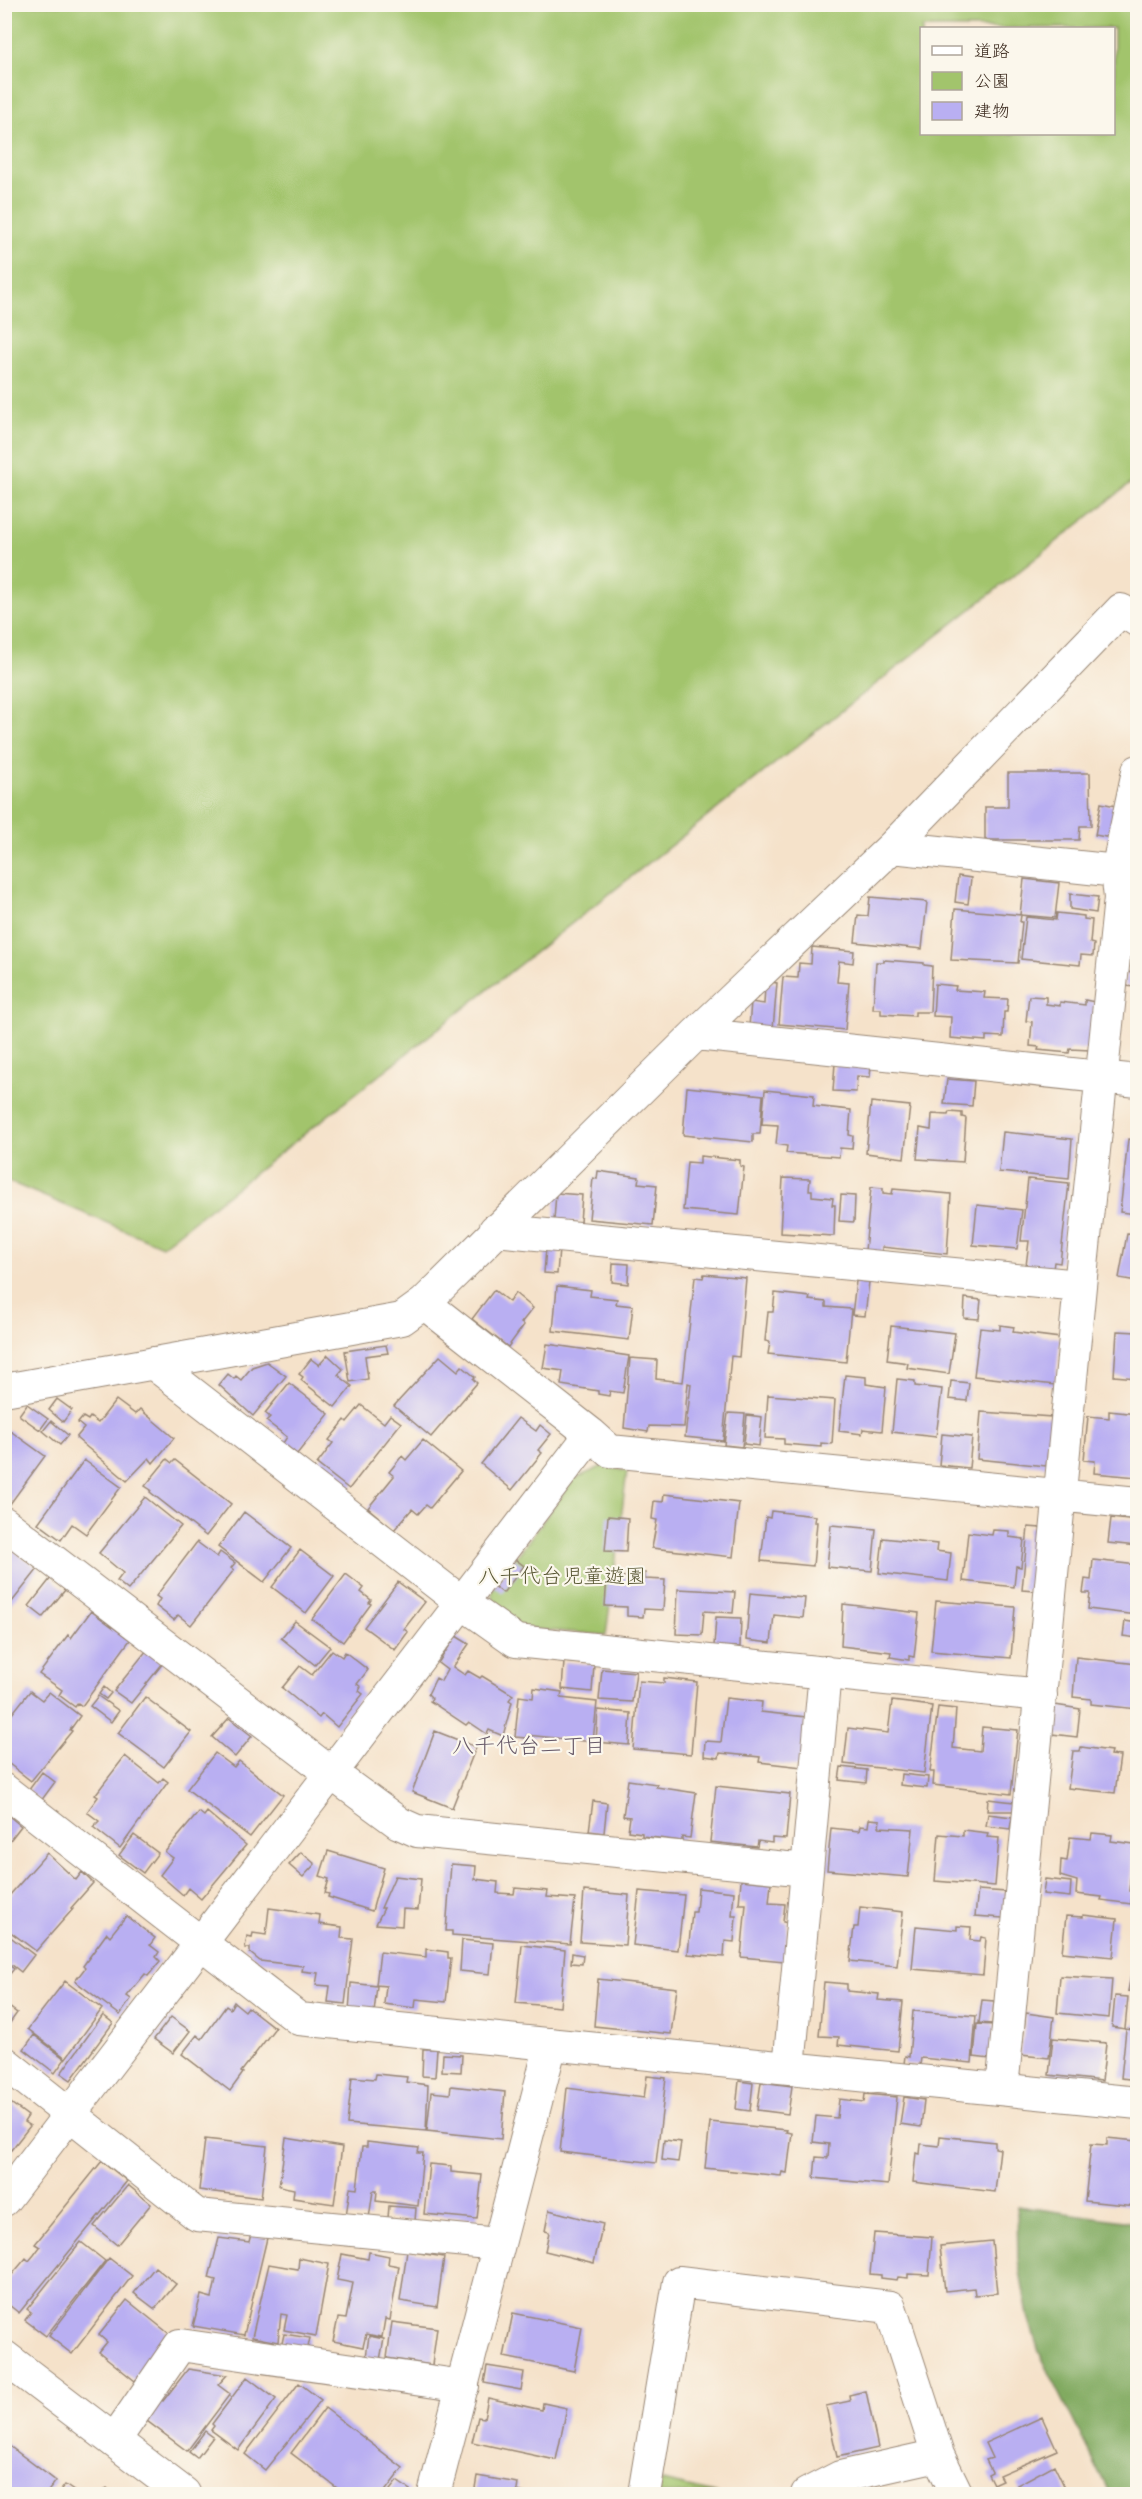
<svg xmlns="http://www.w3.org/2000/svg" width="1142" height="2499" viewBox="0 0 1142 2499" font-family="Dekko,'Klee One',sans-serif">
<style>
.green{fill:#a2c46c;stroke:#6e7745;stroke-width:1.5;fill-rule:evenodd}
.forest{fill:#81aa60;stroke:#5e6a3f;stroke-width:1.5}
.building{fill:#b9aff2}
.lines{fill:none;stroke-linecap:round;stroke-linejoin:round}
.street-casing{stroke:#988674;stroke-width:34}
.secondary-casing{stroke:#988674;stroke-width:35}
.street{stroke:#fff;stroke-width:32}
.secondary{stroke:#fff;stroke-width:33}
.labels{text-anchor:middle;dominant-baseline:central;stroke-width:4.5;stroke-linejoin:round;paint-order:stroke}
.park-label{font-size:21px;fill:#5a5835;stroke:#fbf7ec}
.neighbourhood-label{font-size:22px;fill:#675968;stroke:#fbf7ec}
</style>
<rect width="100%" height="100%" fill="#fbf7ec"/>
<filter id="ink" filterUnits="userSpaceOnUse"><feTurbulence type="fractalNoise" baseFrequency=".0167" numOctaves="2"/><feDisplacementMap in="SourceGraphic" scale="12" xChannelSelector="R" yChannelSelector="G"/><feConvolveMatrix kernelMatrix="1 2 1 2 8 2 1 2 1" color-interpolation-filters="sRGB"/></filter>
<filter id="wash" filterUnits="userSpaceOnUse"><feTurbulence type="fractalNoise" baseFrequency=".008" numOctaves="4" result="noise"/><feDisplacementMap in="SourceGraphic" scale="24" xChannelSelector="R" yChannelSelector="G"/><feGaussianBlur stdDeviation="1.35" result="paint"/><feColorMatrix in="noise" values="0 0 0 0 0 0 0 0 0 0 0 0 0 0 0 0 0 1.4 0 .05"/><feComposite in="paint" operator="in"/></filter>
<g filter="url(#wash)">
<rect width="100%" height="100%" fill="#f5e2ca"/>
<!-- green -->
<path class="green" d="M4,5H1137V481L1135,480L162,1246L5,1180ZM922,28H1114V134H922Z
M603,1466L627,1471L606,1635L519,1628L493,1611L492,1590L574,1479Z
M662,2481L719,2494H657Z"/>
<!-- forest -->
<path class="forest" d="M1017,2206L1137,2223V2494H1110L1039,2352L1028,2316L1018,2260Z"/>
<g id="blocks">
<!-- building -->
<path class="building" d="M1008,773H1090L1091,826H1080L1079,840H985V807H1008Z
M1101,803L1116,806L1111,838L1095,835Z
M958,876L971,878L968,904L955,902Z
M1024,879L1059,883L1055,918L1020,915Z
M1070,894L1098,897L1096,913L1070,909Z
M870,897L927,902L922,949L855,942L858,915L868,916Z
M955,909L1021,915L1020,922H1022L1018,963L951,960Z
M1057,913L1084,916V919L1092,920L1090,943L1094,944L1093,956L1081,955L1080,965L1021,959L1026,917L1056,920Z
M812,947L854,951L853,963L839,961L837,982L849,983L845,1030L779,1024L783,977L798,978L799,963L811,964Z
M884,960L924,963V965L932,966L930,1012H915V1016L881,1014V1009H873L876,962H884Z
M1126,972L1137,973V987L1125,986Z
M771,982L777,983L773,1029L749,1027L751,1002L764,1004L765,987Z
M935,984L956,986L955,990L985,992L984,998L1008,999L1007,1012H1004L1003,1037L986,1036V1041L950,1038L951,1017L933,1016Z
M1029,996L1046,997V1004L1060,1006V1002L1085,1005V1000L1095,1002L1090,1050L1070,1049L1069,1053L1038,1050L1039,1047L1030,1046L1032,1022L1026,1021Z
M835,1063L871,1066L870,1077L857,1076L856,1092L833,1091Z
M947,1079L974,1081L972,1106L944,1104Z
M687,1087L763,1095L760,1134H753V1142L683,1135Z
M765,1090L814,1095L813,1106L851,1110L849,1135L853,1136L852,1149L840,1148L839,1157L786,1153L787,1146L776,1144L778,1125L762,1124Z
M871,1102L910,1106L904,1158L866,1153Z
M949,1112L962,1113V1117L966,1118L963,1162L917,1159L920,1128L931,1130L932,1114L948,1115Z
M1003,1132L1072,1139L1069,1179L999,1172Z
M1128,1139L1137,1140V1214L1120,1212Z
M700,1156L740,1160V1166L744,1167L739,1215L683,1210L687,1162L700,1163Z
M598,1171L639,1177L638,1183L657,1185L653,1225L589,1219L593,1178L597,1179Z
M783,1178L810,1179L809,1190H812V1196L833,1198L832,1205H835L834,1236L780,1233Z
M1028,1179L1069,1183L1060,1263L1054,1262L1053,1269L1026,1266L1029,1241H1021Z
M871,1187L883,1188V1193L892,1194L893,1189L951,1194L947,1254L882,1247V1253L865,1251Z
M556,1193L582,1195L580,1222L554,1220Z
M841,1195L855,1196L854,1222L839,1221Z
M977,1205L1022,1210L1017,1249L973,1245Z
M1127,1234L1137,1235V1281L1119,1278Z
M546,1248L559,1249L557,1274L544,1273Z
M613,1263L629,1264L628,1284L612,1282Z
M704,1274L746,1278L739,1357L731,1356L723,1441L685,1437L691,1384L688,1383L684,1427L649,1426L648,1432L624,1428L630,1358L657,1360L656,1379L683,1382L695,1277L703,1278Z
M856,1281L869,1282L865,1316L852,1315Z
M557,1286L591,1290L590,1296L617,1299L616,1304L633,1306L629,1340L553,1331Z
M494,1290L509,1302L515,1293L533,1308L521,1323L524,1325L508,1347L472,1319Z
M775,1293L810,1297L809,1300L826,1302V1307L851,1309L846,1362L768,1354L770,1342L765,1341L768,1312H773Z
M965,1298L981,1300L979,1319L964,1318Z
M1000,1325L1014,1327L1013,1332L1060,1338L1055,1385L974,1376L980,1328L1000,1330Z
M891,1326L955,1333L949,1374L907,1368L908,1363L887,1360Z
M1117,1331L1137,1332V1378L1114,1376Z
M547,1344L629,1356L623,1393L610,1391L609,1396L598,1394V1391L561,1385L563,1371L543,1368Z
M386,1345L388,1353L365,1356L368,1379L350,1382L345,1351Z
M328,1355L343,1369L338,1375L352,1386L335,1407L301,1380L303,1377L299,1374L311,1359L319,1365Z
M440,1356L458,1371L462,1366L475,1377L473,1379L477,1383L431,1437L394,1406Z
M267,1362L286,1376L253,1416L219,1385L228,1374L234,1379L236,1376L241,1380L252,1367Z
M845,1375L866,1377V1384L886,1387L882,1431L863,1429L862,1434L839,1431Z
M897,1379L915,1381V1386L942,1389L936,1437L892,1432Z
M951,1381L969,1383L967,1401L949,1399Z
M289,1383L329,1414L297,1454L283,1443L287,1437L266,1421L270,1417L265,1413Z
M768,1395L835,1400L832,1444L821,1443V1447L784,1444V1439L765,1438Z
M57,1399L72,1410L63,1422L49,1410Z
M116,1400L135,1414L140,1409L174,1438L153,1463L149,1458L127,1481L76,1438L84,1428L78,1423L83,1417L88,1420L90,1417L98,1423Z
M27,1404L48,1419L40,1430L19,1415Z
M361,1405L384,1423L390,1415L401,1423L349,1489L317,1464L333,1443L329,1440L345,1420L347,1422Z
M1109,1411L1137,1414V1477L1094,1473L1095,1461L1084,1460L1088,1416L1109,1418Z
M981,1412L1052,1417L1046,1466L977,1459Z
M728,1413L745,1414L742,1447L724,1445Z
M747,1415L762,1417L759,1446L744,1444Z
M518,1418L536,1431L540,1425L551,1434L538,1450L542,1453L512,1490L481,1464Z
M51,1421L68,1435L60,1445L43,1431Z
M9,1430L45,1456L10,1504L4,1499V1432Z
M942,1434L972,1437L969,1468L939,1465Z
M423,1440L461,1471L430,1508L426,1505L418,1514L412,1509L394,1530L368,1508L394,1476L389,1472L402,1456L406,1460Z
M167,1459L172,1463L175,1460L231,1504L206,1536L150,1492L151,1490L145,1486Z
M84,1460L121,1487L86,1534L72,1524L61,1540L38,1523Z
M664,1494L739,1503L733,1557L652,1548L657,1520L652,1519L654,1501L663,1502Z
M145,1497L181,1526L128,1590L117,1581L123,1573L99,1553Z
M771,1511L815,1516L814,1522H817L813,1566L761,1561L766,1517L770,1518Z
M244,1512L291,1548L264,1582L218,1547Z
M608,1516L628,1518L626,1552L605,1551Z
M1111,1518L1137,1521V1546L1108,1543Z
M831,1525L876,1529L872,1571L827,1567Z
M1028,1527L1041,1528L1035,1591L1022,1590Z
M993,1530L1009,1531V1537L1024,1539L1021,1567L1016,1566L1014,1587L963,1581L968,1532L992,1535Z
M883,1538L937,1544L936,1551L951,1553L948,1581L879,1573Z
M197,1542L217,1557L220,1552L235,1563L231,1568L234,1570L191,1625L178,1615L174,1620L156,1606L160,1599L156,1596Z
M4,1543L38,1569L4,1612Z
M300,1550L334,1576L306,1613L272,1587Z
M515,1559L524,1566L503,1593L494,1586Z
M1093,1560L1137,1565V1615L1088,1609L1090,1593H1083L1085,1579L1091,1580Z
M631,1572L645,1573V1579L665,1580L663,1610L644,1609L643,1617L627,1616V1607L605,1606L607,1576L630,1577Z
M346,1574L364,1588L361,1592L371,1600L369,1603L371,1604L343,1642L312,1619Z
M51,1578L65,1590L43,1617L29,1606Z
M398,1582L425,1602L404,1629L408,1632L395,1650L364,1627Z
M678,1589L735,1592L733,1613L704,1611L702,1635L676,1634Z
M750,1593L805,1598L803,1618L774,1615L771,1643L746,1640Z
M936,1601L1015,1607L1011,1658L931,1651Z
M843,1604L919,1613L914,1657L909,1656V1660L890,1657L891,1652L841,1646Z
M91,1611L130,1640L82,1706L78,1703L75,1707L59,1695L62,1690L39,1674L68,1635L71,1638Z
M716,1617L741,1618L740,1647L714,1646Z
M295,1621L330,1647L315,1665L281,1638Z
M1125,1621L1137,1623V1638L1123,1636Z
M456,1636L469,1644L453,1667L465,1675L468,1671L480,1678L482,1676L513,1695L509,1700L512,1702L503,1736L489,1730L487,1734L469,1722L466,1725L430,1701L432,1698L428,1694L436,1678L441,1681L447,1670L438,1663Z
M147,1650L163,1663L131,1703L114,1691Z
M332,1650L342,1657L345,1652L368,1670L357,1684L361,1687L359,1691L363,1694L337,1727L322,1714L319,1718L282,1688L300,1666L312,1675Z
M1076,1657L1137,1664V1709L1091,1704V1699L1073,1697Z
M564,1662L594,1665L592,1692L562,1689Z
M602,1669L636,1672L632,1702L599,1700Z
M664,1678L697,1682L691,1754L633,1749L639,1681L664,1683Z
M104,1687L111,1693L106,1699L99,1694Z
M534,1688L562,1692L561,1698L597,1702L593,1742L527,1735L526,1738L515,1737L519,1696L533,1698Z
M30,1691L42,1700L49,1692L80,1716L70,1730L72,1731L31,1781L4,1760V1724Z
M98,1696L119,1711L111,1722L90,1706Z
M145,1697L191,1732L164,1767L118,1733Z
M726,1698L762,1702L761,1712L806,1717L802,1767L759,1762L760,1757L720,1753L719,1758L704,1756L705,1741L721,1742Z
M892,1701L932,1706L924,1773L844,1764L848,1728L888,1733Z
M1055,1705L1080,1709L1077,1737L1052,1734Z
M938,1707L956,1709L953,1748L980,1751L982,1727L1018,1730L1011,1794L933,1785L934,1772H930Z
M598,1710L631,1713L629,1745L596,1742Z
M229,1718L252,1736L235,1757L212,1737Z
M435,1731L476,1747L452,1808L412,1792Z
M1081,1747L1111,1751L1110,1755L1120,1756L1115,1793L1068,1788L1073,1751H1080Z
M215,1753L234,1767L239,1761L283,1795L250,1837L187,1789Z
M125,1756L159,1783L163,1778L168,1782L120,1848L93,1827L99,1821L87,1812L98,1797L95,1795Z
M841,1767L867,1770L866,1783L839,1780Z
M42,1772L55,1782L41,1801L28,1791Z
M901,1774L928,1777L927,1788L900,1785Z
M628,1780L657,1784L656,1787L696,1793L690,1838L682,1837V1841L642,1836V1833L628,1831L630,1817L623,1816Z
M716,1786L790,1794L786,1839L772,1838V1843L758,1841L757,1847L710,1842Z
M988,1799L1014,1802L1013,1811H987Z
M593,1801L607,1803L604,1833L589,1831Z
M199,1812L204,1816L207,1812L246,1845L201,1899L188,1888L183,1895L160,1875L173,1858L165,1852Z
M988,1814L1012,1817L1010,1829L986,1826Z
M9,1816L21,1826L4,1848V1822Z
M869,1819L880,1820L879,1827L913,1829L908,1877L827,1870L831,1828L859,1831L860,1826L868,1827Z
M963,1830L988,1833L987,1837L999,1838L995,1886L935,1881L939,1834L963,1836Z
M1092,1833L1112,1835L1111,1841L1134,1844L1129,1891H1132L1131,1904L1101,1900L1102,1897L1076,1894L1077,1881L1060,1876L1061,1860L1067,1861L1070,1837L1091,1839Z
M134,1835L158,1853L143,1873L119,1855Z
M328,1851L384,1868L372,1911L328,1897L329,1894L325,1893L329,1879L320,1876Z
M301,1852L315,1864L303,1877L289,1865Z
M47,1853L76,1880L82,1872L93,1883L71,1908L73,1909L36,1951L4,1927V1895L8,1897Z
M451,1864L476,1866L475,1879L498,1882L497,1893L514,1894L515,1888L548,1891L547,1897L575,1899L570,1944L452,1935V1931H446Z
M395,1876L421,1879L418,1910L403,1909L402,1926L376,1924L384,1908H381Z
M1045,1879L1071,1882L1070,1897L1043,1894Z
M741,1880L771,1883L769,1903L785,1904L783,1922L788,1923L784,1961L741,1957L746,1904H739Z
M698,1888L734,1892L732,1916H736L734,1942L725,1941L724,1957L688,1954L692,1912H696Z
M978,1890L1006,1892L1003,1918L975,1916Z
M584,1891L629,1895L625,1945L580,1942Z
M639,1891L684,1895L678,1950L633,1945Z
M860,1907L903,1912L897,1966L850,1961L854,1927H858Z
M269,1908L320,1915L319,1924L342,1927L341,1938L353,1939L345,2004L328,2002L330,1986L316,1985L318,1973L302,1971L303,1966L260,1961L250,1953V1948H245L247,1936L252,1937L253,1933L266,1935Z
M1083,1915L1117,1919L1113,1957L1062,1952L1066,1916L1083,1917Z
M126,1916L155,1938L150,1945L159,1952L156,1957L160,1961L148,1976L145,1974L127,1996L131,1999L120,2015L75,1981L85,1968L83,1966L107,1933L110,1936Z
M916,1926L957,1930V1926L971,1927L970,1940L980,1941L981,1937L986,1938L983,1975L912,1969Z
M4,1932L34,1955L21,1972L12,1965L10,1966L14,1969L4,1981Z
M462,1940L493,1943L490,1974L460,1971Z
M522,1945L565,1950L560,2007L516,2003Z
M426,1949L448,1952V1958H451L446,2002L416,1999L415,2008L384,2004L386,1986L376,1985L380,1952L426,1957Z
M1136,1949H1137V1992L1128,1991Z
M572,1953L583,1955L582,1964L571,1963Z
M1060,1976L1112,1979L1109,2018L1057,2013Z
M598,1979L677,1988L671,2034L594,2026Z
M65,1981L102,2009L66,2058L28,2029Z
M824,1982L847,1984V1991L879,1994L878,2000L903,2002L898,2051L838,2045L839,2037L819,2036Z
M351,1983L377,1986L374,2013L349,2011Z
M1115,1996L1128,1997L1125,2029L1112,2027Z
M982,2000L994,2001L992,2024L979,2023Z
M234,2002L245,2011L248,2007L275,2028L241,2072L243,2073L230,2091L182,2054L197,2035L202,2039L226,2006L230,2009Z
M5,2004L17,2013L5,2030Z
M913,2011L976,2016L972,2063L921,2058L920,2065L904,2064L905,2056L909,2057Z
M1026,2013L1054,2017L1049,2058L1021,2055Z
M103,2015L113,2023L71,2080L61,2073Z
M171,2017L190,2031L173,2053L154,2039Z
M977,2024L994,2025L990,2059L974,2057Z
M1133,2024L1137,2025V2080L1121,2078L1126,2029L1132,2030Z
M34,2035L65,2059L55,2073L24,2049Z
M1053,2038L1106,2043L1102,2081L1049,2075Z
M423,2049H437L435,2077L422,2076Z
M443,2054L462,2055L461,2072L442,2071Z
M376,2074L407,2077L406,2082L428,2085L426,2131L347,2124L352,2077L375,2079Z
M647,2076L666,2078L656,2163L560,2152L567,2088L644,2098Z
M739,2081L753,2083L750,2111L736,2109Z
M761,2082L792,2086L788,2114L757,2110Z
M451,2086L505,2092L501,2139L427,2131L431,2092L450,2094Z
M865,2094L897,2097L888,2185L814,2178L816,2157L828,2158L829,2144L813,2142L816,2116L837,2118L839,2099L864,2102Z
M904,2097L924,2100L921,2127L900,2124Z
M4,2098L28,2116L24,2122L30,2126L4,2159Z
M710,2122L787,2130L786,2132L792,2133L787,2173L782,2172L781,2176L705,2168Z
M940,2136L995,2142V2148L1000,2149L995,2192L913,2182L916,2153L920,2154L921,2144L939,2146Z
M286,2138L342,2147L334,2204L293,2198L294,2189L279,2186Z
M1107,2138L1137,2141V2206L1085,2201L1091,2144L1107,2145Z
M205,2139L267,2146L261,2198L199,2190Z
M664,2140L681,2142L678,2162L662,2160Z
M367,2142L419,2148L418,2153H423L418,2206L376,2201L377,2191H373L369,2218L346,2216L350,2188L357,2189L362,2147H367Z
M102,2161L127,2181L19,2313L4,2301V2284L26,2258L29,2261L34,2255L40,2247L35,2244Z
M429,2164L451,2166V2172L482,2175L477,2219L424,2214Z
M128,2185L151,2204L117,2245L94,2226Z
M389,2206L416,2208L415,2221L388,2218Z
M549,2210L603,2224L594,2263L545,2251L549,2232L545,2231Z
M874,2233L932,2237L929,2275L908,2274V2278L898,2277L897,2280L881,2278V2275L870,2274Z
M251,2234L267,2238L244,2335L193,2326L201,2295L212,2298L216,2280L209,2278L219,2238L249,2242Z
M992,2241L997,2293L975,2295L974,2288L945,2291L940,2246Z
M81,2242L105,2261L46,2336L25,2320L31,2312L27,2309Z
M407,2251L444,2257L437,2307L400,2301Z
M369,2252L389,2256L388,2264L399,2266L390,2320L385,2319L382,2337L366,2334L363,2347L333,2341L338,2318L346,2319L353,2283L337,2280L342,2254L368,2259Z
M109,2258L132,2276L72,2354L49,2336Z
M299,2258L329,2264L316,2336L284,2330L287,2315L281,2314L278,2342L252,2337L269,2264L298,2269Z
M155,2267L176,2284L155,2309L134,2293Z
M127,2300L172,2336L135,2381L99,2352L107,2342L99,2335Z
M513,2313L582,2327L574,2371L504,2357Z
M392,2322L437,2328L432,2365L387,2358Z
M284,2334L310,2338L307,2352L281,2348Z
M369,2336L384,2339L380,2360L366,2357Z
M487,2366L524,2372L521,2390L484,2383Z
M188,2369L227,2375L218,2385L230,2394L187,2451L147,2421L152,2414L150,2413L160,2399L163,2401Z
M247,2377L276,2399L238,2450L211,2430L214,2426L212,2424Z
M299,2383L321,2400L265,2470L245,2454Z
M866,2391L878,2448L837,2457L826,2406L850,2401L849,2395Z
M488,2398L542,2410L543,2403L567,2408L556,2460L472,2442L478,2417L484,2418Z
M325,2408L403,2468L383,2494H345L291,2453Z
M1042,2417L1057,2450L999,2475L1002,2480L993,2484L988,2474L992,2472L986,2460L992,2458L985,2443Z
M205,2431L213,2437L197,2458L189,2452Z
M4,2442L56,2481L46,2494H4Z
M1054,2465L1068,2494H1022L1017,2485Z
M477,2476L518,2483L517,2491L530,2494H474Z
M397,2481L410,2490L407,2494H387Z
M65,2485L78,2494H58Z
M107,2488L115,2494H101Z"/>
</g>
</g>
<g filter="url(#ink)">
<use href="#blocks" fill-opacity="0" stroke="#988674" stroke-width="1.5"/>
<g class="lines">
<defs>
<path id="street" d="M892,847L1117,871
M696,1034L1138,1081
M495,1230L1080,1286
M424,1303L591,1434L610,1451L1138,1503
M153,1363L461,1602L516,1641L1041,1695
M4,1390L402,1319L424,1303L696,1034L892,847L1121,610L1138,621
M4,1523L331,1773L399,1823L417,1831L807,1870
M4,1790L299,2019L1138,2103
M4,2062L197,2215L498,2244
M789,2068L825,1672
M1002,2089L1080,1286L1120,898L1117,871L1138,771
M4,2200L591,1434
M114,2441L180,2345L463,2386
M434,2494L551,2044
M644,2494L679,2282L890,2307L938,2455
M807,2494L840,2477L938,2455L957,2494"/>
<path id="secondary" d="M4,2357L184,2494"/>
</defs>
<!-- street casing -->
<use href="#street" class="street-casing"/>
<!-- secondary casing -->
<use href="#secondary" class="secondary-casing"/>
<!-- street -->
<use href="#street" class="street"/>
<!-- secondary -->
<use href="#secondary" class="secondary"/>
</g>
</g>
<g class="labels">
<!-- park labels -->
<g class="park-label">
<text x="562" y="1579">八千代台児童遊園</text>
</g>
<!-- neighbourhood labels -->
<g class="neighbourhood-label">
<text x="529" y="1748">八千代台二丁目</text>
</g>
</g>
<!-- margin -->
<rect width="1142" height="2499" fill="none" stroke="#fbf7ec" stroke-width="24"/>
<!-- legend -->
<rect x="920" y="27" width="195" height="108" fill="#fbf7ec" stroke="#aea59a" stroke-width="1.5"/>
<rect x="932" y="46" width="30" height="9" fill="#ffffff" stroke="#aea59a" stroke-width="1.5"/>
<text x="974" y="57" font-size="18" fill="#3b2a1e">道路</text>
<rect x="932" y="72" width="30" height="18" fill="#a2c46c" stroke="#aea59a" stroke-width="1.5"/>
<text x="974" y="87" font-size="18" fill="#3b2a1e">公園</text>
<rect x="932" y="102" width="30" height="18" fill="#b9aff2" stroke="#aea59a" stroke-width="1.5"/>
<text x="974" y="117" font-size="18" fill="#3b2a1e">建物</text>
</svg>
